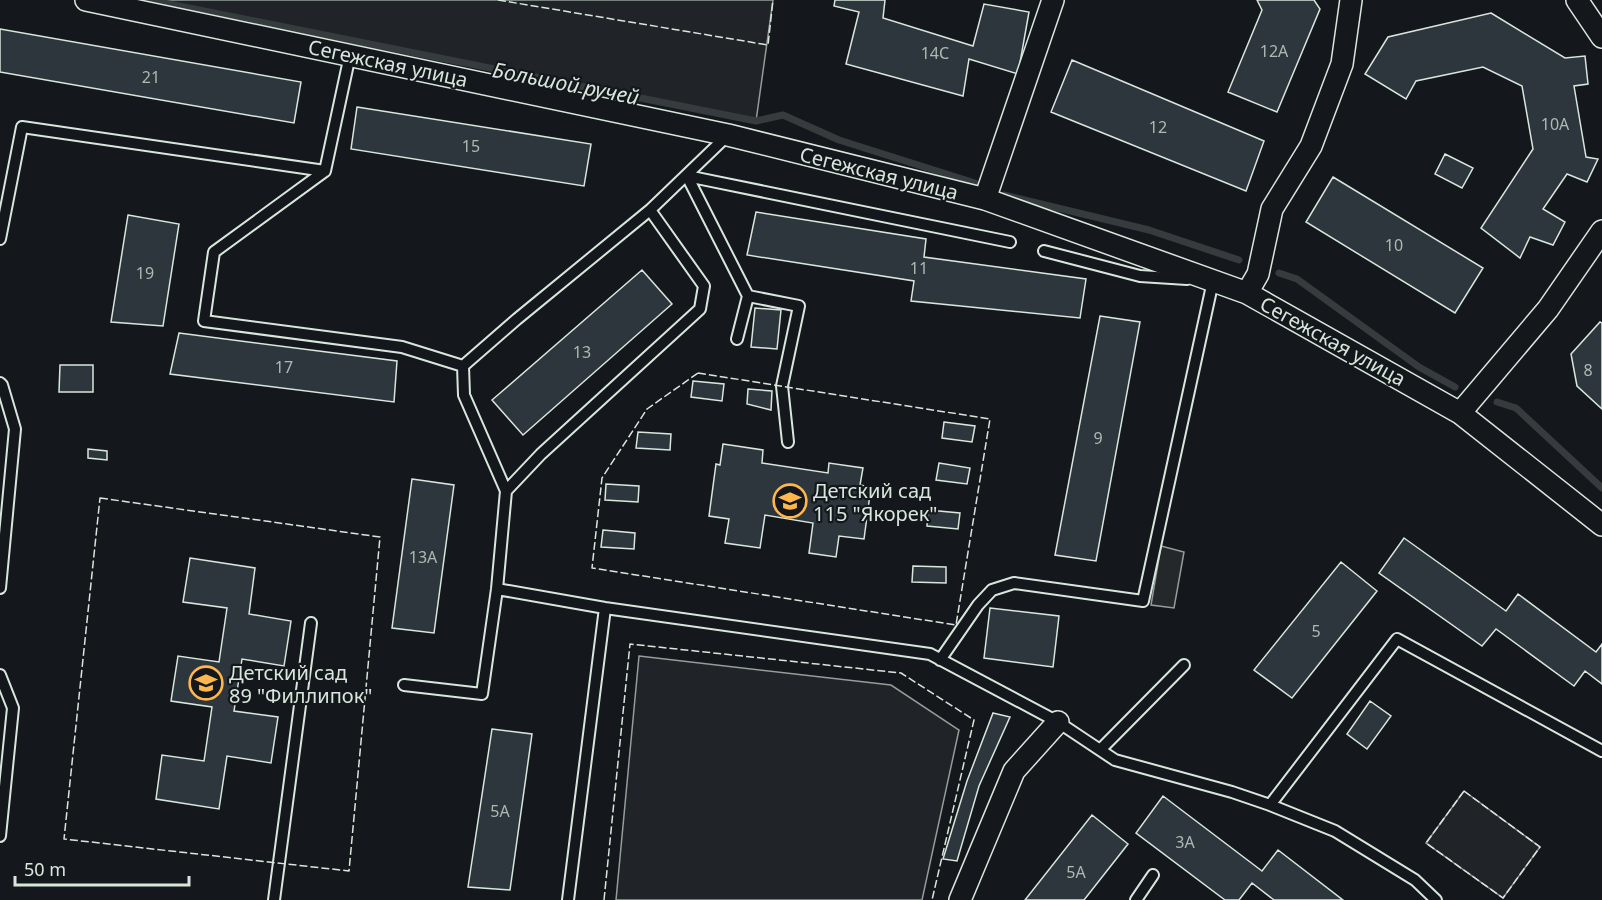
<svg xmlns="http://www.w3.org/2000/svg" width="1602" height="900" viewBox="0 0 1602 900" font-family="'Noto Sans',sans-serif">
<style>
.green{fill:#202428;stroke:#939e99;stroke-width:1.5}
.parking{fill:#24282b;stroke:#939e99;stroke-width:1.5}
.lines{fill:none;stroke-linecap:round;stroke-linejoin:round}
.stream{stroke:#363b3e;stroke-width:7}
.building{fill:#2c363c;stroke:#d8e6dc;stroke-width:1.5}
.lane-casing{stroke:#d8e6dc;stroke-width:14}
.street-casing{stroke:#d8e6dc;stroke-width:24}
.lane{stroke:#14181c;stroke-width:10}
.street{stroke:#14181c;stroke-width:21}
.fence{stroke:#d8e6dc;stroke-width:1.5;stroke-dasharray:8 3;stroke-linecap:butt}
.labels{text-anchor:middle;dominant-baseline:central;stroke-width:4.5;stroke-linejoin:round;paint-order:stroke}
.number-label{font-size:16px;fill:#adbab4}
.street-label{font-size:20px;fill:#d8e6dc;stroke:#14181c}
.poi-label{font-size:20px;fill:#d8e6dc;stroke:#14181c;text-anchor:start}
.water-label{font-size:21px;font-style:italic;fill:#d8e6dc;stroke:#14181c}
</style>
<rect width="100%" height="100%" fill="#14181c"/>
<!-- green -->
<path class="green" d="M149,0H773L756,121Z
M639,656L891,685L959,730L922,900H616Z
M1464,791L1540,847L1503,898L1426,843Z"/>
<!-- parking -->
<path class="parking" d="M1161,546L1184,552L1174,608L1151,605Z"/>
<g class="lines">
<!-- stream -->
<path class="stream" d="M149,0L756,121L783,115L839,140L975,183
M1004,195L1149,230L1239,260
M1279,273L1297,279L1419,367L1455,387
M1497,402L1516,408L1602,488"/>
</g>
<!-- building -->
<path class="building" d="M835,0H885L883,18L973,46L984,4L1029,12L1018,74L969,59L963,96L846,64L859,12L834,6Z
M1257,0H1314L1320,9L1277,112L1228,92L1262,10Z
M1491,13L1565,58L1585,56L1588,84L1574,86L1586,157L1598,159L1587,182L1567,174L1543,209L1565,222L1553,245L1530,237L1520,258L1481,228L1533,149L1522,86L1483,67L1416,81L1406,99L1365,74L1388,37Z
M0,29L301,82L294,123L0,72Z
M1072,60L1264,141L1246,191L1051,112Z
M357,107L591,144L584,186L351,149Z
M1445,154L1473,168L1462,188L1435,174Z
M1333,177L1483,268L1455,313L1306,222Z
M756,212L926,239L924,257L1086,279L1080,318L911,301L914,281L747,255Z
M128,215L179,224L163,326L111,322Z
M642,270L672,304L523,435L492,400Z
M755,308L781,310L777,349L751,347Z
M1100,316L1140,322L1096,561L1055,555Z
M1600,322L1602,323V409L1577,386L1571,354Z
M179,333L397,361L394,402L170,374Z
M60,365H93V392H59Z
M693,381L724,384L722,401L691,397Z
M748,389L772,391L771,410L747,404Z
M944,422L975,426L972,442L942,438Z
M638,432L671,434L670,450L636,448Z
M723,444L763,450L762,463L828,473L829,463L863,468L860,485L871,487L864,539L839,536L836,557L809,553L813,523L765,515L760,548L725,543L729,519L709,516L716,464L720,465Z
M88,449L107,451V460L88,458Z
M939,463L970,468L967,484L936,480Z
M412,479L454,485L434,633L392,628Z
M606,484L639,486L638,502L605,500Z
M928,510L960,513L958,529L927,526Z
M603,530L635,533L634,549L601,547Z
M1404,538L1506,611L1518,594L1596,652L1602,644V684L1585,671L1574,686L1496,629L1482,646L1379,573Z
M190,558L255,568L249,614L291,621L284,666L242,659L234,711L278,717L271,763L227,756L219,809L156,799L162,755L204,761L212,707L171,701L178,656L219,662L227,608L183,602Z
M1341,562L1377,591L1292,698L1254,670Z
M913,566L946,567V583L912,582Z
M990,608L1059,616L1053,667L984,658Z
M1370,701L1391,716L1367,749L1347,734Z
M993,713L1010,717L979,786L957,861L943,859L967,781Z
M492,729L532,734L510,890L468,887Z
M1163,796L1262,871L1278,850L1343,900H1274L1252,883L1239,900H1225L1136,833Z
M1092,815L1128,844L1084,900H1025Z"/>
<g class="lines">
<defs>
<path id="lane" d="M325,171L214,252L204,321L402,347L463,366
M687,176L1010,242
M687,176L748,296L799,306L782,386L788,442
M0,239L22,127L325,171L350,55
M1044,251L1140,276L1187,279
M737,339L748,296
M0,383L2,385L15,429L0,588
M506,491L541,454L700,309L704,286L650,210
M497,589L605,608L930,654L1058,722L1115,760L1232,792L1270,805L1335,831L1415,880L1436,900
M940,660L978,605L992,590L1014,583L1143,601L1213,281L1209,280
M0,675L13,708L0,836
M404,685L482,694L497,589L506,491L464,395L463,366L517,319L650,210L728,135
M1100,750L1184,665
M1270,805L1397,639L1602,751
M274,900L311,623
M568,900L605,608
M1136,900L1153,875"/>
<path id="street" d="M86,0L728,135L985,199L1247,293L1460,413L1602,525
M1577,0L1602,37
M985,199L1053,0
M1247,293L1258,274L1272,209L1311,146L1342,64L1351,0
M1460,413L1548,309L1602,231
M960,900L1014,771L1058,722"/>
</defs>
<!-- lane casing -->
<use href="#lane" class="lane-casing"/>
<!-- street casing -->
<use href="#street" class="street-casing"/>
<!-- lane -->
<use href="#lane" class="lane"/>
<!-- street -->
<use href="#street" class="street"/>
<!-- fence -->
<path class="fence" d="M498,0L768,45L773,0
M698,373L990,419L956,625L592,568L602,478L647,409Z
M100,498L380,537L349,871L64,839Z
M1464,791L1540,847L1503,898L1426,843Z
M604,900L630,644L901,673L974,720L932,900"/>
</g>
<!-- icons -->
<defs>
<symbol id="school-ring" viewBox="-11 -11 22 22"><circle r="9.5" fill="#14181c" stroke="#ffb74d" stroke-width="1.5"/><path d="M0-5L7-2L0 1L-7-2ZM-4 1L0 2.5L4 1V4Q0 6-4 4Z" fill="#ffb74d"/></symbol>
</defs>
<g fill-rule="evenodd">
<use href="#school-ring" x="771" y="482" width="38" height="38"/>
<use href="#school-ring" x="187" y="664" width="38" height="38"/>
</g>
<g class="labels">
<!-- number labels -->
<g class="number-label">
<text x="1274" y="51">12А</text>
<text x="935" y="53">14С</text>
<text x="151" y="77">21</text>
<text x="1555" y="124">10А</text>
<text x="1158" y="127">12</text>
<text x="471" y="146">15</text>
<text x="1394" y="245">10</text>
<text x="919" y="268">11</text>
<text x="145" y="273">19</text>
<text x="582" y="352">13</text>
<text x="284" y="367">17</text>
<text x="1588" y="370">8</text>
<text x="1098" y="438">9</text>
<text x="423" y="557">13А</text>
<text x="1316" y="631">5</text>
<text x="500" y="811">5А</text>
<text x="1185" y="842">3А</text>
<text x="1076" y="872">5А</text>
</g>
<!-- street labels -->
<g class="street-label">
<text transform="translate(388 63) rotate(12)">Сегежская улица</text>
<text transform="translate(879 173) rotate(14)">Сегежская улица</text>
<text transform="translate(1333 341) rotate(29)">Сегежская улица</text>
</g>
<!-- poi labels -->
<g class="poi-label">
<text x="813" y="490">Детский сад<tspan x="813" dy="23">115 "Якорек"</tspan></text>
<text x="229" y="672">Детский сад<tspan x="229" dy="23">89 "Филлипок"</tspan></text>
</g>
<!-- water labels -->
<g class="water-label">
<text transform="translate(566 83) rotate(11)">Большой ручей</text>
</g>
</g>
<!-- scale -->
<path d="M15 876v9h174v-9" fill="none" stroke="#d8e6dc" stroke-width="3"/>
<text x="24" y="876" font-size="18" fill="#d8e6dc" stroke="#14181c" stroke-width="4.5" paint-order="stroke">50 m</text>
</svg>
